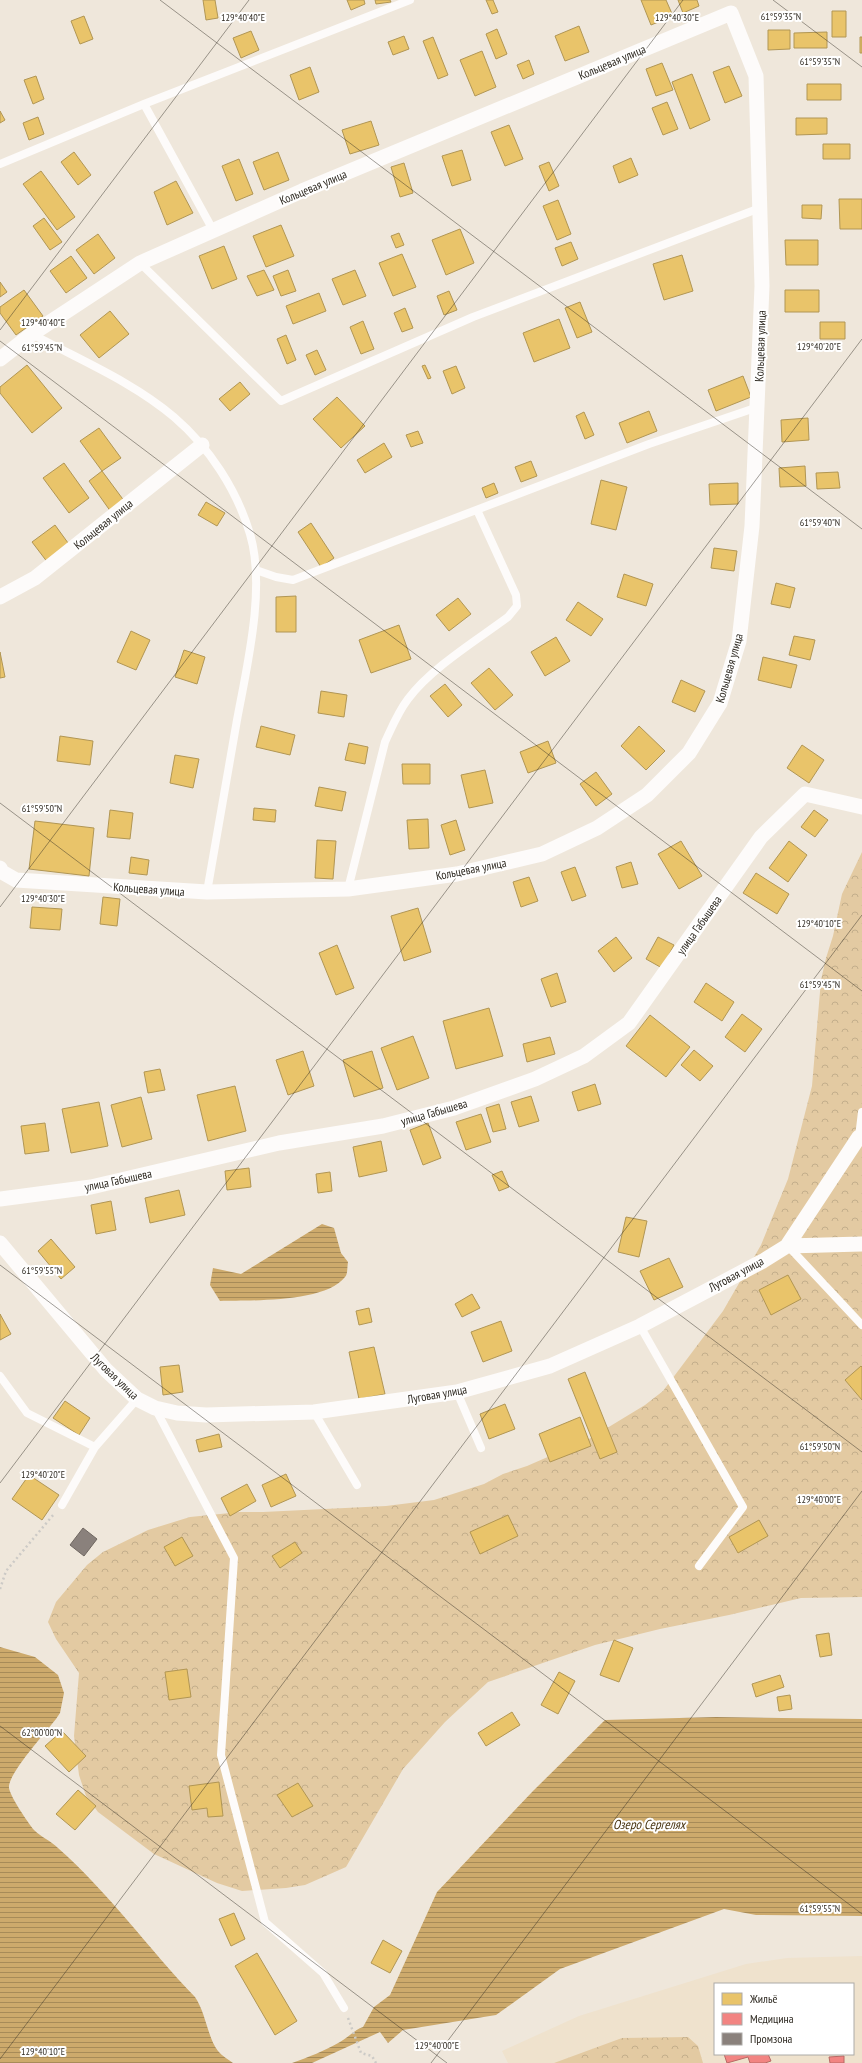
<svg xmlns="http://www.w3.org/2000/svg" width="862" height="2063" viewBox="0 0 862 2063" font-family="'PT Sans Narrow',sans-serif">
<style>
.built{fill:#efe2cd;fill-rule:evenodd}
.forest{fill:url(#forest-crowns)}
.water{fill:url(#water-rules)}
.homes{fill:#e9c46a;stroke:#b19654}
.health{fill:#f28482;stroke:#b86965}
.industry{fill:#8a817c;stroke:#6f6761}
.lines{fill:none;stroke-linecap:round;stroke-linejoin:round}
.path{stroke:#cccac6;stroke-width:2.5;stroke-dasharray:2 3;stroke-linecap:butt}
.lane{stroke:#fdfbfa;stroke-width:8}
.street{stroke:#fdfbfa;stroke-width:15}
.ticks{fill:none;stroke:#2f2a22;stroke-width:1;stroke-opacity:0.45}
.labels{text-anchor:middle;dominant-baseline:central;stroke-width:4;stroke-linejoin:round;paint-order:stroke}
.street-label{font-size:12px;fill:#2f2a22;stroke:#fff}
.water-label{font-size:13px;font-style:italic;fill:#483410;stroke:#fff}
.ticks-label{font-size:10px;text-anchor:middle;fill:#2f2a22;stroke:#fff;stroke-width:4;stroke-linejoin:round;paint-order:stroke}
</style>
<defs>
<pattern id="forest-crowns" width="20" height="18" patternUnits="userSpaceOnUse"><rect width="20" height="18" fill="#e3caa2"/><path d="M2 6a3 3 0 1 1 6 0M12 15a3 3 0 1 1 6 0" fill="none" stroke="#c3ae8b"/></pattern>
<pattern id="water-rules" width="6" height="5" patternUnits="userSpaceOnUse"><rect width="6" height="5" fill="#cdaa6c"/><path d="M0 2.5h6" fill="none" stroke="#a78b58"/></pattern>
</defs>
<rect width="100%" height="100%" fill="#efe7db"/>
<!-- built -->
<path class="built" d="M862,1956V2063H508L502,2051L579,2016L746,1964L787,1958ZM715,1984H853V2054H715Z"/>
<!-- forest -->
<path class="forest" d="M862,852V1597L801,1598L729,1615L660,1629L595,1645L488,1682L445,1722L403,1769L346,1867L305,1885L286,1888L242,1891L217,1883L154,1854L98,1812L86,1796L79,1775L74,1736L79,1673L56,1639L48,1622L56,1602L87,1565L103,1552L148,1530L190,1517L240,1512H263L386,1506L434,1500L484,1484L503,1474L527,1466L589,1439L645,1405L663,1391L723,1311L761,1245L788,1179L812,1086L821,980L826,958L833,936L842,894Z
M688,2037L698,2046L703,2063H554L622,2038Z"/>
<!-- water -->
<path class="water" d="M322,1224L334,1228L341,1253L348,1262C347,1267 348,1274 345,1277C325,1303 251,1300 220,1301L210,1285L213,1268L241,1274Z
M0,1647L35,1657L58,1675L64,1693L60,1713L56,1719C46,1732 7,1775 9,1788C10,1796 28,1823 34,1830C41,1837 51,1841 58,1848C109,1893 148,1948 195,1997C206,2013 208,2039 218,2051C222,2056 228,2059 233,2063H0Z
M716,1717L862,1719V1916L756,1915L724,1909L560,1969L496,2015L403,2030L388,2043L380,2032L312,2063H292C309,2057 324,2051 340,2042C349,2037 354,2030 363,2027L374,2007L390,1995L437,1892L533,1791L605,1720Z"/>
<!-- homes -->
<path class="homes" d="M203,0H215L218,18L206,20Z
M347,0H364L365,4L351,10Z
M375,0H390L391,2L376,4Z
M486,0H493L498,12L492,14Z
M641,0H666L673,16L651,25Z
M678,0H697L699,6L683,13Z
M832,11H846V37H832Z
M84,16L93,39L80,44L71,21Z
M579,26L589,52L565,61L555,36Z
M497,29L507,54L496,59L486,34Z
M768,30H790V49L768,50Z
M251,31L259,50L241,58L233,38Z
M827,32V48H794V33Z
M404,36L409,49L393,55L388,42Z
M433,37L448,75L438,79L423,41Z
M860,37H862V53H860Z
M482,51L496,87L475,96L460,60Z
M529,60L534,74L523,79L517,65Z
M662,63L673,90L656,96L646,69Z
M729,66L742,96L725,103L713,72Z
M310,67L319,92L299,100L290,75Z
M692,74L710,120L690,129L672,82Z
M36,76L44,99L33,104L24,80Z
M807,84H841V100H807Z
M667,102L678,129L663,135L652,108Z
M0,111L5,120L0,123Z
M38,117L44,134L29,140L23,123Z
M796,118H827V134L796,135Z
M371,121L379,145L350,154L342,130Z
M509,125L523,159L505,166L491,132Z
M823,144H850V159H823Z
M462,150L471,180L452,186L442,156Z
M74,152L91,175L78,185L61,162Z
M278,152L289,180L264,190L253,162Z
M631,158L638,175L619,183L613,166Z
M239,159L253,194L236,201L222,166Z
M549,162L559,186L549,191L539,166Z
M404,163L413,193L400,197L391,167Z
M41,171L75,217L57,230L23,184Z
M176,181L193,213L167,225L154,192Z
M839,199H862V229H840Z
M558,200L571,234L557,240L543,206Z
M802,205H822L821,219L802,218Z
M44,218L62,242L50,250L33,226Z
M281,225L294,256L266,267L253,236Z
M460,229L474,263L446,275L432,240Z
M399,233L404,245L396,248L391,236Z
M98,234L115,258L94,274L76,250Z
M785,240H818V265H786Z
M571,242L578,259L562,266L555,248Z
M224,246L237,279L212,289L199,256Z
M402,254L416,287L393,296L379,263Z
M682,255L693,291L664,300L653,264Z
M71,256L87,278L66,293L50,271Z
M264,270L274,290L257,296L247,276Z
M288,270L296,291L281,296L273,276Z
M355,270L366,296L343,305L332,279Z
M0,282L7,292L0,297Z
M24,290L43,316L16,335L0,313V307Z
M785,290H819V312H785Z
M449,291L457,310L444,315L437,296Z
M319,293L326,311L293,324L286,306Z
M580,302L592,332L577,338L565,308Z
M405,308L413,328L402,332L394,313Z
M110,311L129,334L99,358L80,335Z
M559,319L570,348L534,362L523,333Z
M363,321L374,349L361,354L350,327Z
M820,322H845V339H820Z
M286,335L296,360L287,364L277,339Z
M317,350L326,370L315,375L306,355Z
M27,365L62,408L32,433L0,393V387Z
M425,365L431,378L428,379L422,366Z
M456,366L465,388L452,394L443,371Z
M743,376L751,397L716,411L708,390Z
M240,382L250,394L230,411L219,399Z
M337,397L365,426L341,448L313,419Z
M649,411L657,431L627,443L619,423Z
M584,412L594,435L585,439L576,416Z
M808,418L809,440L782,442L781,420Z
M99,428L121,458L102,471L80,441Z
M418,431L423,443L411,447L406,435Z
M384,443L392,457L365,473L357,460Z
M531,461L537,476L521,482L515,467Z
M64,463L89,498L69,513L43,478Z
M805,466L806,486L780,487L779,468Z
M102,471L125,502L111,512L89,481Z
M838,472L840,488L817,489L816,473Z
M601,480L627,487L616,530L591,524Z
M494,483L498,493L486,498L482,488Z
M738,483V504L710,505L709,484Z
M206,502L225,513L217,526L198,515Z
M311,523L334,558L321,567L298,532Z
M55,525L71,547L48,563L32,542Z
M714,548L737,551L734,571L711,568Z
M624,574L653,584L646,606L617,597Z
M776,583L795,588L790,608L771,604Z
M296,596V632H276V597Z
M458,598L471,614L449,631L436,615Z
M578,602L603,619L591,636L566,620Z
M399,625L411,659L371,673L359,640Z
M131,631L150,640L136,670L117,662Z
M794,636L815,640L810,660L789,655Z
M556,637L570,661L545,676L531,652Z
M184,650L205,657L197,684L175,677Z
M0,652L5,677L0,678Z
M763,657L797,665L791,688L758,680Z
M489,668L513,695L495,710L471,683Z
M681,680L705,691L695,712L672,702Z
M445,684L462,705L448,717L430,696Z
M321,691L347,695L344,717L318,713Z
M261,726L295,735L290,755L256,747Z
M639,726L665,751L646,770L621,746Z
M60,736L93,741L90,765L57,761Z
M548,741L556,763L528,773L520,752Z
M349,743L368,747L365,764L345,760Z
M802,745L824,760L809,783L787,768Z
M175,755L199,759L193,788L170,783Z
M402,764H430V784H403Z
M485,770L493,803L469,808L461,775Z
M596,772L612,794L596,806L580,784Z
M319,787L346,792L342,811L315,806Z
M254,808L276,810L275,822L253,820Z
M110,810L133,813L130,839L107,837Z
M814,810L828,820L815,837L801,827Z
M428,819L429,848L409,849L407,820Z
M456,820L465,850L450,855L441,825Z
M35,821L94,828L89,876L29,869Z
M317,840L336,841L333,879L315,878Z
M681,841L702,876L679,889L658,854Z
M789,841L807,855L788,882L769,868Z
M131,857L149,860L147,875L129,873Z
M631,862L638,884L622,888L616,867Z
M575,867L586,896L572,901L561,872Z
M756,873L789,894L777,914L743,893Z
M529,877L538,901L521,907L513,882Z
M103,897L120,899L117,926L100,924Z
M32,907L62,909L60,930L30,928Z
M418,908L431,952L404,961L391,916Z
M616,937L632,958L614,972L598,951Z
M658,937L674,945L662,968L646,959Z
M337,945L354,988L336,995L319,953Z
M557,973L566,1002L551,1007L541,979Z
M706,983L734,1002L722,1021L694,1002Z
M489,1008L503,1056L456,1069L443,1021Z
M742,1014L762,1029L745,1052L725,1037Z
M650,1015L690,1047L666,1077L626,1046Z
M413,1036L429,1078L397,1090L381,1048Z
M550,1037L555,1054L527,1062L523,1044Z
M694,1050L713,1066L700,1081L681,1065Z
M303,1051L314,1086L288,1095L276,1060Z
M372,1051L383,1088L354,1097L343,1060Z
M160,1069L165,1090L148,1093L144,1072Z
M595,1084L601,1104L578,1111L572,1092Z
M235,1086L246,1131L208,1141L197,1095Z
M531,1096L539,1121L519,1127L511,1102Z
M141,1097L152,1139L122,1147L111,1105Z
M99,1102L108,1146L71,1153L62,1109Z
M499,1104L506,1129L493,1132L486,1108Z
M481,1114L491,1142L466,1150L456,1122Z
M45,1123L49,1151L25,1154L21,1126Z
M428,1123L441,1158L423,1165L410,1130Z
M381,1141L387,1171L359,1177L353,1147Z
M249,1168L251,1187L227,1190L225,1171Z
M502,1171L509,1187L499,1191L492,1175Z
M330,1172L332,1191L318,1193L316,1174Z
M179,1190L185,1215L150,1223L145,1198Z
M111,1201L116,1230L96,1234L91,1205Z
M626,1217L647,1221L639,1257L618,1252Z
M51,1239L75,1267L61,1279L38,1251Z
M669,1258L683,1287L654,1300L640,1271Z
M788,1275L801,1299L771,1315L759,1290Z
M472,1294L480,1308L462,1317L455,1304Z
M369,1308L372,1322L359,1325L356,1311Z
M0,1314L11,1334L0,1340Z
M501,1321L512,1351L483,1362L471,1332Z
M374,1347L385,1394L359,1399L349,1352Z
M179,1365L183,1392L163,1395L160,1367Z
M861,1366L862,1367V1400L845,1380Z
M585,1372L617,1452L600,1459L568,1379Z
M65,1401L90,1418L79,1435L53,1418Z
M505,1404L515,1429L489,1439L480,1414Z
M580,1417L591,1446L550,1462L539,1434Z
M219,1434L222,1447L199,1452L196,1440Z
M286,1474L296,1496L271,1507L262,1485Z
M29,1475L59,1495L42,1520L12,1499Z
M247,1484L256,1501L230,1516L221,1498Z
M508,1515L518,1536L480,1554L470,1532Z
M759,1520L768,1536L738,1553L729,1537Z
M182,1537L193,1556L175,1566L164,1547Z
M295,1542L302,1553L280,1568L272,1556Z
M829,1633L832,1655L820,1657L816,1635Z
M614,1640L633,1648L619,1682L600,1675Z
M187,1669L191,1697L169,1700L165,1672Z
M559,1672L575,1681L558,1714L541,1705Z
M780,1675L784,1687L756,1697L752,1684Z
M790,1695L792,1709L779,1711L777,1697Z
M512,1712L520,1725L486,1746L478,1733Z
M62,1731L86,1756L69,1772L45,1746Z
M219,1782L223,1816L208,1817L207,1808L192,1810L189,1786Z
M298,1783L313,1806L292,1817L277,1795Z
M78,1790L96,1806L75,1830L56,1814Z
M234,1913L245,1939L231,1946L219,1919Z
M383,1940L402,1951L390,1973L371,1963Z
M257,1953L297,2021L275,2035L235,1966Z"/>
<!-- health -->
<path class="health" d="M724,2054H768L771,2061L765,2063H750L748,2057L727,2063Z
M844,2056V2063H830L829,2057Z"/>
<!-- industry -->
<path class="industry" d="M83,1528L97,1539L84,1556L70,1545Z"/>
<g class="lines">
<!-- path -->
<path class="path" d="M0,1589L6,1571L54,1514
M348,2018L361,2053L372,2056L376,2063"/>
<!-- lane -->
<path class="lane" d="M144,104L213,230
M0,164L144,104L410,0
M140,263L281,401L473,317L760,208
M32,334C80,360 133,382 174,417C209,447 237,490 250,534C266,587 247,666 237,720C227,778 217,835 207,892
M256,570L276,577L293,580L649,444L758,407
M348,889L385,742C392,727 398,712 408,699C431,668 477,640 508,617L517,606L516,595L477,510
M859,1137L862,1112
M788,1246L862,1325
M640,1326L743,1507L699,1566
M0,1376L27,1413L95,1447L137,1399
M457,1392L481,1448
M155,1408L234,1558L221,1755L265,1922L323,1973L344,2008
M314,1412L357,1485
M62,1505L95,1447"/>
<!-- street -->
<path class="street" d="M0,359L32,334L140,263L302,191L731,13L756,76L762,286L752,526L739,641L720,703L689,753L647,795L597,828L542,854L457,874L348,889L207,892L16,880L2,872L0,868
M0,597L35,578L202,445
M0,1199L91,1187L279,1143L383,1126L454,1108L535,1079L584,1056L629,1023L761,837L805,794L862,807
M0,1243L106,1370L137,1399L155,1408L177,1413L206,1415L314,1412L457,1392L550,1366L640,1326L763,1261L787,1246L859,1137
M787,1246L862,1244"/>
</g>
<!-- ticks -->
<path class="ticks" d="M160,0L862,529M773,0L862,67M0,330L249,0M0,341L862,991M0,803L862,1452M0,907L683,0M0,1265L862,1914M0,1483L862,339M0,1726L447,2063M0,2059L862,915M431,2063L862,1491"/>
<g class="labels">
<!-- street labels -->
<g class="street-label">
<text transform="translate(612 62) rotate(-23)">Кольцевая улица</text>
<text transform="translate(313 187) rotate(-23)">Кольцевая улица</text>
<text transform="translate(760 346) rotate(-88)">Кольцевая улица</text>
<text transform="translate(103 524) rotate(-39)">Кольцевая улица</text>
<text transform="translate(729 668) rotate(-74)">Кольцевая улица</text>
<text transform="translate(471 869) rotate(-11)">Кольцевая улица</text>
<text transform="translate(149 889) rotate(4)">Кольцевая улица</text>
<text transform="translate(699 925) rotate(-55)">улица Габышева</text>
<text transform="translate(434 1112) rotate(-16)">улица Габышева</text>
<text transform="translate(118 1180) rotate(-12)">улица Габышева</text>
<text transform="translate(736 1274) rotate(-28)">Луговая улица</text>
<text transform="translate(115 1376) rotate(44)">Луговая улица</text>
<text transform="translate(437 1394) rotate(-10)">Луговая улица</text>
</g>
<!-- water labels -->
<g class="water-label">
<text x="649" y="1824">Озеро Сергелях</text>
</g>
</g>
<g class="ticks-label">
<text x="781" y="20">61°59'35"N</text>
<text x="243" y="21">129°40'40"E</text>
<text x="677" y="21">129°40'30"E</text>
<text x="820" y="65">61°59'35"N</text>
<text x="43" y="326">129°40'40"E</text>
<text x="819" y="350">129°40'20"E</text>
<text x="42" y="351">61°59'45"N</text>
<text x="820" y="526">61°59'40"N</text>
<text x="42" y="812">61°59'50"N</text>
<text x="43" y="902">129°40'30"E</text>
<text x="819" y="927">129°40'10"E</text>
<text x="820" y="988">61°59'45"N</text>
<text x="42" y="1274">61°59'55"N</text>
<text x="820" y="1450">61°59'50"N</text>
<text x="43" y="1478">129°40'20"E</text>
<text x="819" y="1503">129°40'00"E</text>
<text x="42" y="1736">62°00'00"N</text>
<text x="820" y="1912">61°59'55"N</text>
<text x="437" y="2049">129°40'00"E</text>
<text x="43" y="2055">129°40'10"E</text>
</g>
<!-- legend -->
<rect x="714" y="1983" width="140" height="72" fill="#ffffff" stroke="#acaaa7"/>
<rect x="722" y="1993" width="20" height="12" fill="#e9c46a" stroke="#acaaa7"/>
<text x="750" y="2003" font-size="12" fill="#2f2a22">Жильё</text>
<rect x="722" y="2013" width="20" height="12" fill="#f28482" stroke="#acaaa7"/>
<text x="750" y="2023" font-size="12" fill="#2f2a22">Медицина</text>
<rect x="722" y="2033" width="20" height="12" fill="#8a817c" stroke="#acaaa7"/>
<text x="750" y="2043" font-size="12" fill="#2f2a22">Промзона</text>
</svg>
